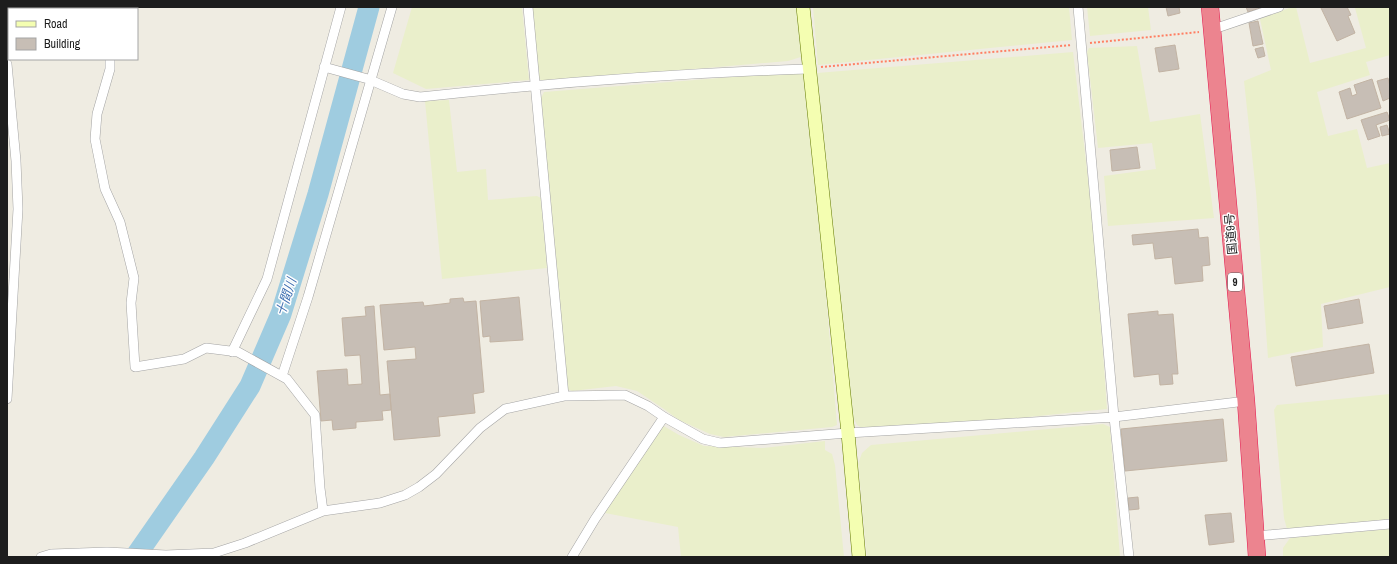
<svg xmlns="http://www.w3.org/2000/svg" width="1397" height="564" viewBox="0 0 1397 564" font-family="'Archivo Narrow','Noto Sans JP',sans-serif">
<style>
.farmland{fill:#eaefcb}
.lines{fill:none;stroke-linecap:round;stroke-linejoin:round}
.river{stroke:#9fcce0;stroke-width:21}
.building{fill:#c7beb5;stroke:#c2b3a3}
.street-casing{stroke:#a4a4a4;stroke-width:10}
.secondary-casing{stroke:#627800;stroke-width:14}
.highway-casing{stroke:#e4184e;stroke-width:18}
.path{stroke:#ff7f63;stroke-width:2;stroke-dasharray:2 2;stroke-linecap:butt}
.street{stroke:#fff;stroke-width:9}
.secondary{stroke:#f4feb1;stroke-width:13}
.highway{stroke:#ec848f;stroke-width:17}
.labels{text-anchor:middle;dominant-baseline:central;stroke-width:3;stroke-linejoin:round;paint-order:stroke}
.shield{fill:#fff;stroke:#616161;stroke-width:1}
.shield-label{font-size:11px;font-weight:bold;fill:#1d1d1d}
.street-label{font-size:12px;fill:#1d1d1d;stroke:#fff}
.water-label{font-size:13px;font-style:italic;fill:#4372b3;stroke:#fff}
</style>
<rect width="100%" height="100%" fill="#efece2"/>
<!-- farmland -->
<path class="farmland" d="M412,7H522L529,80L426,89L393,73Z
M532,7H799L804,56L788,61L542,82L538,76Z
M813,7H1069L1072,40L818,65Z
M1087,7H1148L1151,30L1090,36Z
M1292,7H1296L1310,63L1366,48L1355,8L1390,7V55L1366,62L1370,75L1317,92L1328,136L1357,129L1367,168L1390,163V287L1321,304L1323,347L1268,358L1256,192L1244,81L1271,70L1260,19Z
M1137,46L1150,122L1200,114L1214,218L1108,226L1104,176L1156,169L1152,143L1098,148L1087,52L1089,48Z
M1073,52L1094,229L1107,409L870,433L857,425L851,413L817,73Z
M796,72L805,73L820,224L837,425L832,427L724,437L710,434L679,420L664,409L637,391L616,386L572,391L567,389L546,168L541,98L544,92Z
M449,100L457,172L486,169L488,200L537,196L541,198L547,268L442,279L425,101Z
M1390,394V519L1287,529L1284,518L1274,410L1277,405Z
M1103,424L1110,427L1120,557H867L858,464L862,453L871,445Z
M662,425L679,435L704,446L763,448L825,441V450L832,454L835,465L844,557H681L678,527L605,513Z
M1390,529V557H1283V548L1290,538Z"/>
<g class="lines">
<!-- river -->
<path class="river" d="M135,557L204,458L250,386L281,314L318,194L369,7"/>
</g>
<!-- building -->
<path class="building" d="M1166,7H1179L1180,13L1168,16Z
M1246,7H1263L1248,12Z
M1322,7H1347L1351,15L1348,16L1355,33L1337,41L1321,8Z
M1258,21L1263,44L1253,46L1249,23Z
M1175,45L1179,69L1159,72L1155,48Z
M1263,47L1265,56L1258,58L1255,49Z
M1388,78L1390,86V98L1383,101L1377,81Z
M1372,79L1381,108L1347,119L1339,92L1350,88L1352,96L1357,94L1354,85Z
M1387,112L1390,120L1376,125L1380,136L1368,140L1361,120Z
M1387,125L1390,134L1382,136L1380,127Z
M1137,147L1140,168L1112,171L1110,150Z
M1198,229L1199,238L1208,237L1210,265L1202,266L1203,281L1175,284L1172,257L1155,259L1153,243L1133,245L1132,235Z
M519,297L523,340L490,342V336L483,337L480,301Z
M463,298L464,302L476,301L484,392L473,394L475,413L438,417L440,436L394,440L387,361L416,359L415,347L384,350L380,305L423,302L424,306L450,303V299Z
M1359,299L1363,323L1328,329L1324,306Z
M374,306L380,395L390,394L391,410L382,411L383,420L356,422V428L333,430L332,420L321,421L317,371L347,369L348,385L362,384L360,355L345,356L342,318L366,316L365,307Z
M1158,311V315L1173,314L1178,374H1172L1173,384L1160,385L1159,374L1134,377L1128,314Z
M1369,344L1374,373L1296,386L1291,357Z
M1223,419L1227,461L1125,471L1121,429Z
M1138,497L1139,509L1129,510L1128,498Z
M1231,513L1234,542L1209,545L1205,515Z"/>
<g class="lines">
<defs>
<path id="street" d="M101,7V9
M528,7L564,396
M1078,7L1114,417L1129,557
M1211,30L1279,7
M110,59V69L97,114L95,139L105,189L120,222L134,278L131,303L135,367L184,359L206,348L238,352L287,379L315,415L320,488L323,511
M7,64L16,161L18,209L7,399
M324,67L368,79L403,94L420,97C549,83 679,73 808,69
M232,352L267,279L341,7
M282,376L308,297L392,7
M1256,536L1390,524
M41,557L51,554L107,552L166,555L214,553L245,543L323,511L380,503L405,495L419,487L436,474L480,428L505,409L564,396L625,395L648,406L664,417L703,439L720,443L848,433L1114,417L1246,401
M572,557L595,519L664,417"/>
<path id="secondary" d="M803,7L848,433L859,557"/>
<path id="highway" d="M1210,7L1246,401L1257,557"/>
</defs>
<!-- street casing -->
<use href="#street" class="street-casing"/>
<!-- secondary casing -->
<use href="#secondary" class="secondary-casing"/>
<!-- highway casing -->
<use href="#highway" class="highway-casing"/>
<!-- path -->
<path class="path" d="M1090,43L1199,32
M821,67L1072,45"/>
<!-- street -->
<use href="#street" class="street"/>
<!-- secondary -->
<use href="#secondary" class="secondary"/>
<!-- highway -->
<use href="#highway" class="highway"/>
</g>
<g class="labels">
<!-- shield labels -->
<rect class="shield" x="1228" y="273" width="14" height="18" rx="3"/>
<g class="shield-label">
<text x="1235" y="282">9</text>
</g>
<!-- street labels -->
<g class="street-label">
<text transform="translate(1231 234) rotate(-95)">国道9号</text>
</g>
<!-- water labels -->
<g class="water-label">
<text transform="translate(286 297) rotate(-72)">十間川</text>
</g>
</g>
<!-- border -->
<rect width="1397" height="564" fill="none" stroke="#1d1d1d" stroke-width="16"/>
<!-- legend -->
<rect x="8" y="8" width="130" height="52" fill="#ffffff" stroke="#a5a5a5"/>
<rect x="16" y="21" width="20" height="6" fill="#f4feb1" stroke="#a5a5a5"/>
<text x="44" y="28" font-size="12" fill="#1d1d1d">Road</text>
<rect x="16" y="38" width="20" height="12" fill="#c7beb5" stroke="#a5a5a5"/>
<text x="44" y="48" font-size="12" fill="#1d1d1d">Building</text>
</svg>
